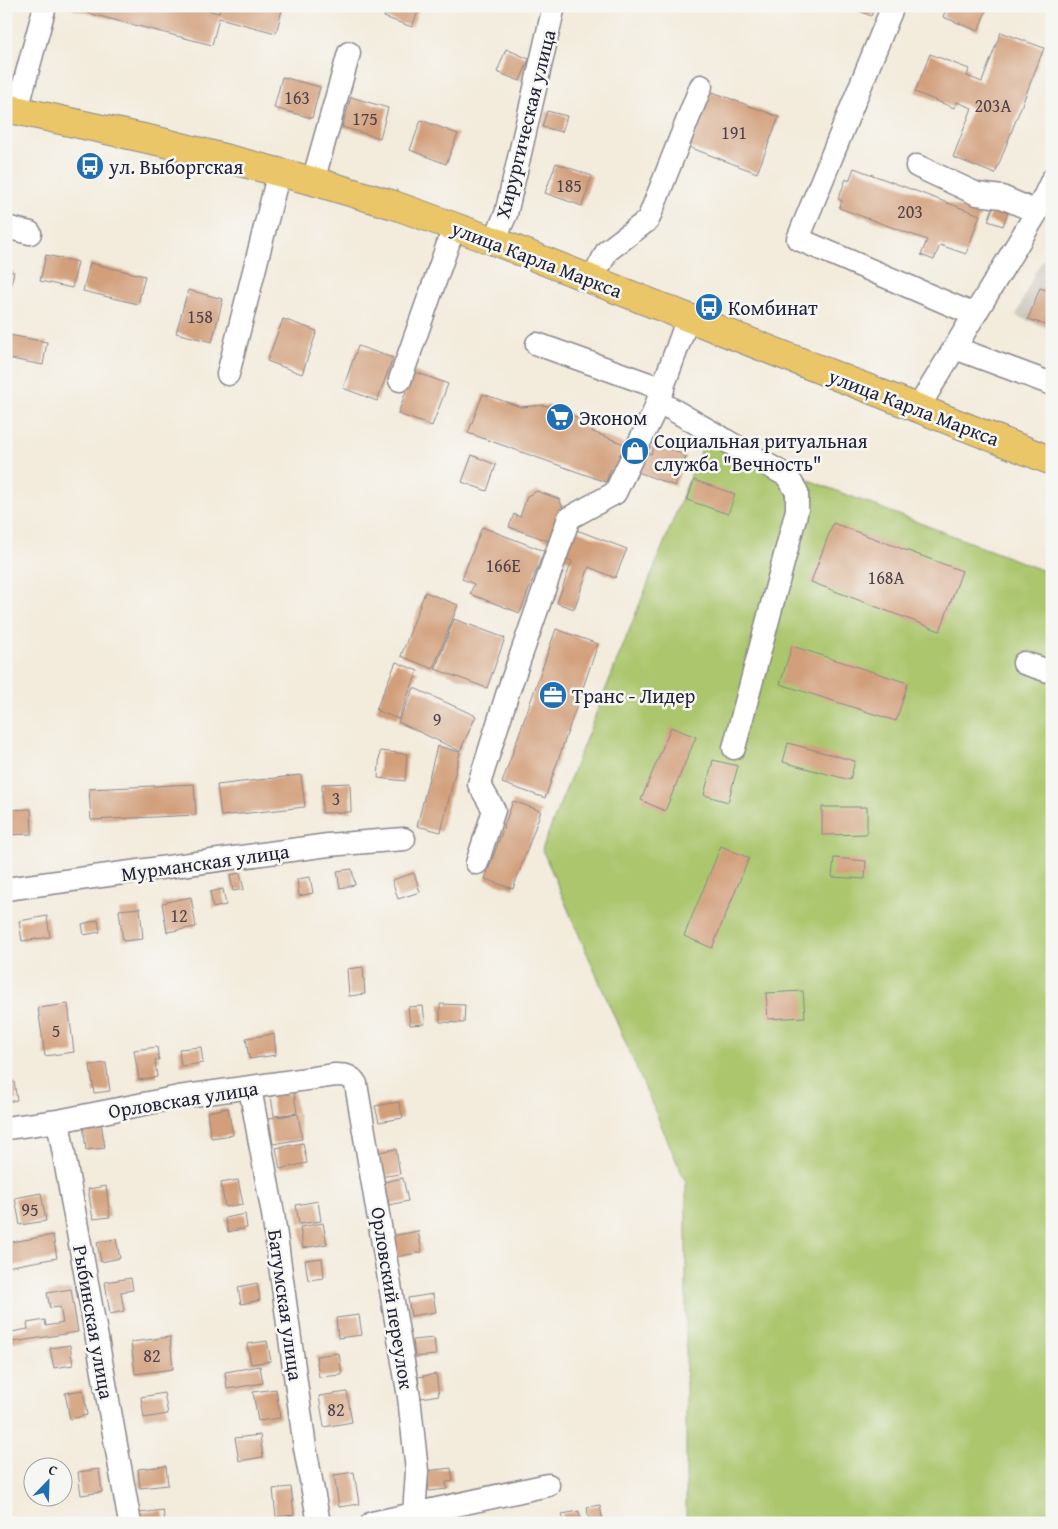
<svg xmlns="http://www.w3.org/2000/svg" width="1058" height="1529" viewBox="0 0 1058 1529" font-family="'Gentium Book Plus',serif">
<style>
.industrial{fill:#c8c4b8}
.green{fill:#abc66d;stroke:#667454}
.building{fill:#d29f7a}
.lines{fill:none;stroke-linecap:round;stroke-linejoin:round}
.minor-casing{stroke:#8a868b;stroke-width:25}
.highway-casing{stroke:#8a868b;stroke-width:30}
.minor{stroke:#fff;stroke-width:22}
.highway{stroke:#eac669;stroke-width:28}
.labels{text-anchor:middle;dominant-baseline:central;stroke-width:5;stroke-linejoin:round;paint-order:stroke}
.number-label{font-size:18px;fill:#4e414b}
.street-label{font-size:20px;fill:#22223b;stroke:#f6f6f2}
.poi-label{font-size:20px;fill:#22223b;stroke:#f6f6f2;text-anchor:start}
</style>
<rect width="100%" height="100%" fill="#f6f6f2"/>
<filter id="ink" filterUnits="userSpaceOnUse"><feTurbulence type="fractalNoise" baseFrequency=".02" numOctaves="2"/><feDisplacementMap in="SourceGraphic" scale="10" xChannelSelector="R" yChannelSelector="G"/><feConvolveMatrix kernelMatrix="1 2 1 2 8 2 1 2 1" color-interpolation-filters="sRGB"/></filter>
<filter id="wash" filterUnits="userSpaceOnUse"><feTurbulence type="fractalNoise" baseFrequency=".0096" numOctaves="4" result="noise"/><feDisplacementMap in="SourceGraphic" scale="20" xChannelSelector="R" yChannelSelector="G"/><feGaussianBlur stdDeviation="1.12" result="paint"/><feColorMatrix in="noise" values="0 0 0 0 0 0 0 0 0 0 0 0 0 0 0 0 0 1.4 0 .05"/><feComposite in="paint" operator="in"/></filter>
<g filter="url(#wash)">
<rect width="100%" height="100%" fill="#f3ebdb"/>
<!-- industrial -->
<path class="industrial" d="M1052,245V330L1016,316L1034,274Z"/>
<!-- green -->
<path class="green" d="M705,440L1052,574V1523H686V1183L542,849Z"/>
<g id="blocks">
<!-- building -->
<path class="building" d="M193,6L219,13L220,6H283L276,33L219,18L212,45L64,7Z
M388,6H420L412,27L384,17Z
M849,6H875L871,16Z
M947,6H988L978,31L943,17Z
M1001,32L1044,48L995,174L953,157L972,108L957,102L954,108L915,92L930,54L969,69L967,76L982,82Z
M506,49L529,59L520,81L497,72Z
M282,77L320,87L312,118L274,108Z
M710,91L779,117L757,173L689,147Z
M351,97L388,108L380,138L342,127Z
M547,111L567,116L562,132L542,127Z
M421,120L458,134L446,164L410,150Z
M556,163L592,176L582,206L545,193Z
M854,168L980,215L966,254L940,245L934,260L921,255L927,240L839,208L842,201L838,199L846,179L849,181Z
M996,199L1011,204L1003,226L988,221Z
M46,255L78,262L72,288L40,281Z
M90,263L145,276L138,304L83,291Z
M6,271L14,272L10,289L6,288Z
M1040,288L1052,292V327L1028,319Z
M188,290L223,299L212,342L176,333Z
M283,319L317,331L302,374L267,361Z
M9,335L47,342L43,365L6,358Z
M358,346L393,358L377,401L343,388Z
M413,371L448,384L432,426L398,414Z
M483,394L521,407L543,405L559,408L587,423L593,432L651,454L654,445L674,450L686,457L675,486L638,472L636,478L611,469L606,482L468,433Z
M472,455L496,465L487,491L462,482Z
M694,480L735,494L728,514L687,500Z
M537,491L559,499L564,510L552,542L509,527L514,514L520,517L527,496Z
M833,523L962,571L940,631L811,582Z
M482,527L544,551L520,613L470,594L474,584L462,579Z
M571,528L627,549L615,578L589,567L574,609L557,603L572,561L560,557Z
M425,592L458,605L433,669L401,656Z
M454,619L505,638L487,688L435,669Z
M556,629L598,644L545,798L502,783Z
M792,646L908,683L896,721L780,684Z
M396,662L418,671L398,719L376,710Z
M414,688L476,716L460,751L398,722Z
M671,727L696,737L665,811L641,800Z
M788,743L855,761L850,780L783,762Z
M437,746L460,752L441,832L417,826Z
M380,751L407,754L405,781L378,778Z
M713,760L738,766L728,802L704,795Z
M301,775L305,807L221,816L217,785Z
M350,783L351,812L322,813V784Z
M194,784L196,815L91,820L89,789Z
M513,801L541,811L513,889L485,879Z
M822,807H867V834L822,835Z
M31,809L32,834L6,835V810Z
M721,846L749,858L712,948L684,936Z
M834,858L866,861L865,879L832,877Z
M352,869L355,885L340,888L337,871Z
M240,873L244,889L233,891L230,875Z
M414,873L420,892L398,899L392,880Z
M310,877L313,893L299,896L297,879Z
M223,889L226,905L213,908L210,892Z
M191,897L196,927L167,932L162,903Z
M140,908L143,939L123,941L119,910Z
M47,916L50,937L22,941L19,921Z
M98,920L100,932L84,935L82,924Z
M363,967L365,994L349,996L347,969Z
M803,991L805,1017L768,1019L766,993Z
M68,1004L74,1052L45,1056L38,1008Z
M440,1004L465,1005L464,1023L440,1022Z
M423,1006L425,1024L410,1025L408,1007Z
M274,1034L276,1055L249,1059L246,1038Z
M157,1047L159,1060L155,1061L157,1077L139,1080L134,1050Z
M201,1047L203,1063L181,1066L179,1049Z
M106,1063L110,1091L94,1093L90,1065Z
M14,1082L17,1100L6,1102V1084Z
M294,1093L297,1113L274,1116L271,1096Z
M399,1102L403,1118L379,1122L375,1106Z
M228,1108L233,1135L211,1138L207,1112Z
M298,1114L302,1139L273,1144L269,1118Z
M101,1122L105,1148L86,1150L83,1124Z
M303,1143L307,1163L280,1169L276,1148Z
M396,1149L400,1174L379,1177L374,1153Z
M403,1178L408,1201L389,1205L384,1182Z
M238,1180L243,1204L225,1207L221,1183Z
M106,1186L110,1217L93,1219L88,1189Z
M41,1193L46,1221L20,1225L15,1198Z
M318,1201L321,1221L299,1224L296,1205Z
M245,1214L247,1228L228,1232L225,1218Z
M323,1223L327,1244L303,1248L300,1227Z
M418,1231L422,1252L396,1257L392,1236Z
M53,1235L57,1258L6,1267V1243Z
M116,1239L120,1258L101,1262L97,1242Z
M322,1258L324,1278L308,1280L305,1260Z
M131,1278L133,1290L121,1292L124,1311L110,1314L105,1282Z
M257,1283L260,1300L241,1304L238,1287Z
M71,1289L78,1332L6,1343V1333L28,1329L27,1323L45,1320L46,1326L63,1323L60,1307L50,1308L47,1293Z
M433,1294L436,1312L411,1316L408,1298Z
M359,1315L362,1335L338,1338L336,1318Z
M170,1337L173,1369L135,1374L131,1342Z
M434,1338L436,1355L415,1357L413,1340Z
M267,1341L271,1361L251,1364L247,1344Z
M70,1345L73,1365L54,1368L50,1348Z
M339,1353L342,1375L319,1377L316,1356Z
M260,1366L263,1383L227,1389L225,1372Z
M436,1374L439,1395L421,1398L418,1377Z
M276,1389L280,1418L258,1421L253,1392Z
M83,1390L87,1415L70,1419L65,1393Z
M347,1392L352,1422L324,1427L319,1396Z
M164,1393L168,1414L144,1418L141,1397Z
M260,1435L263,1457L239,1461L235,1438Z
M166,1466L168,1485L140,1488L138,1469Z
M451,1468L453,1481L446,1482L447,1489L429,1491L426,1471Z
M99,1469L102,1492L81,1495L78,1472Z
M354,1472L359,1504L339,1507L334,1475Z
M291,1487L294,1515L276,1517L273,1489Z
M600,1505L603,1523H589L587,1507Z
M163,1510L165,1523H141L140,1513Z
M579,1511L581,1523H564L562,1514Z"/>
</g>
</g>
<g filter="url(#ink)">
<use href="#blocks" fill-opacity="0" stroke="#8a868b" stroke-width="1"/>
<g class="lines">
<defs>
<path id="minor" d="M893,6L798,239L975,315
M17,110L45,6
M917,166L977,194L1002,197L1037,212
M313,181L349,53
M6,227L30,233
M494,241L506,214L554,6
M592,280L607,251L648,220L701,86
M537,344L663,389
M955,348L1052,384
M228,374L279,172
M400,380L454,227
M658,401L787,476L797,492V510L734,748
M918,408L1037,212L1052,180
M1024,663L1052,672
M477,863L494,810L479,784L507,695L569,518L615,493L653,414L688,318
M6,889L328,845L404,839
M250,1088L273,1214L305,1448L319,1523
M58,1121L130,1523
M6,1128L58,1121L179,1097L335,1075C344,1075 351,1075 356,1084L409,1397L417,1471L414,1514
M372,1523L548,1485"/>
<path id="highway" d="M6,108L166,143L313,181L394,205L494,241L1052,461"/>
</defs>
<!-- minor casing -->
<use href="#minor" class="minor-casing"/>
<!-- highway casing -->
<use href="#highway" class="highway-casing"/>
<!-- minor -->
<use href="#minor" class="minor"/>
<!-- highway -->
<use href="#highway" class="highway"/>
</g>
</g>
<!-- icons -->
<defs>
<symbol id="bus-disc" viewBox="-11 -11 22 22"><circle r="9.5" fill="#1f6fb2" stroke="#f6f6f2"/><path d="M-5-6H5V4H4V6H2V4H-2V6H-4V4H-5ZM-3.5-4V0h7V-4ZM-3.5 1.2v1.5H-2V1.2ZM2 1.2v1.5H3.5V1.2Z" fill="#fff"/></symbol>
<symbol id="supermarket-disc" viewBox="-11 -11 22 22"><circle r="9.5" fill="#1f6fb2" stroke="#f6f6f2"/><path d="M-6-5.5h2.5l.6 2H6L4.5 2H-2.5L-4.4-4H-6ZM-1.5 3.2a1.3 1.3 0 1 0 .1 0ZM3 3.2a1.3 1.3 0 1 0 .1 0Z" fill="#fff"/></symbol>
<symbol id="shop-disc" viewBox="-11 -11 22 22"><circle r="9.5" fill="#1f6fb2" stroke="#f6f6f2"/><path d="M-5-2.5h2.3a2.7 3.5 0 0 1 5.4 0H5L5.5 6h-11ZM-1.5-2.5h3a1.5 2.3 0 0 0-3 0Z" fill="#fff"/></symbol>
<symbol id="office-disc" viewBox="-11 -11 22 22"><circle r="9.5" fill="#1f6fb2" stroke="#f6f6f2"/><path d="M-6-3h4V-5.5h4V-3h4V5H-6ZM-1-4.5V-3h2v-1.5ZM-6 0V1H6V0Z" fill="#fff"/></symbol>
</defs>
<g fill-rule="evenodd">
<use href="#bus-disc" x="74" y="150" width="32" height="32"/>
<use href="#bus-disc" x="693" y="291" width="32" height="32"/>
<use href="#supermarket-disc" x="544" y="401" width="32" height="32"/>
<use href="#shop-disc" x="619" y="435" width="32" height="32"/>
<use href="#office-disc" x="537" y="679" width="32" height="32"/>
</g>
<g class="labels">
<!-- number labels -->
<g class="number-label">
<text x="297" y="97">163</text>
<text x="993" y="105">203А</text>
<text x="365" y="118">175</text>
<text x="734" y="132">191</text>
<text x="569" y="185">185</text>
<text x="910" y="211">203</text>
<text x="200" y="316">158</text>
<text x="503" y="565">166Е</text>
<text x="886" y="577">168А</text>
<text x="437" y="719">9</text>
<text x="336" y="798">3</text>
<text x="179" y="915">12</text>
<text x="56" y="1030">5</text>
<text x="30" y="1209">95</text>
<text x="152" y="1355">82</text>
<text x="336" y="1409">82</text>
</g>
<!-- street labels -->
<g class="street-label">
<text transform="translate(525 124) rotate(-76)">Хирургическая улица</text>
<text transform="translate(537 259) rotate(21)">улица Карла Маркса</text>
<text transform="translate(914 407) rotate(21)">улица Карла Маркса</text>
<text transform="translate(205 862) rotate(-8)">Мурманская улица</text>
<text transform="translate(183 1099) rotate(-9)">Орловская улица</text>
<text transform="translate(393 1298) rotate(81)">Орловский переулок</text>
<text transform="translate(286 1305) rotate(82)">Батумская улица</text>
<text transform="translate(94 1322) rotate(80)">Рыбинская улица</text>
</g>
<!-- poi labels -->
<g class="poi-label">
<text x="109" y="166">ул. Выборгская</text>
<text x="728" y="307">Комбинат</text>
<text x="579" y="417">Эконом</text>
<text x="654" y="440">Социальная ритуальная<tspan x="654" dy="23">служба "Вечность"</tspan></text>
<text x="572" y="695">Транс - Лидер</text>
</g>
</g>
<!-- margin -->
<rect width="1058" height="1529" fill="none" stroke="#f6f6f2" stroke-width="25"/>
<!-- north arrow -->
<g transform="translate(48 1482) rotate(23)"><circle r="24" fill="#f6f6f2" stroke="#a1a1a9"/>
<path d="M0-4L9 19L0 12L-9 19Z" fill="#1f6fb2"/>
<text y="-8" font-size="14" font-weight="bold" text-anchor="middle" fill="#22223b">С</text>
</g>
</svg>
